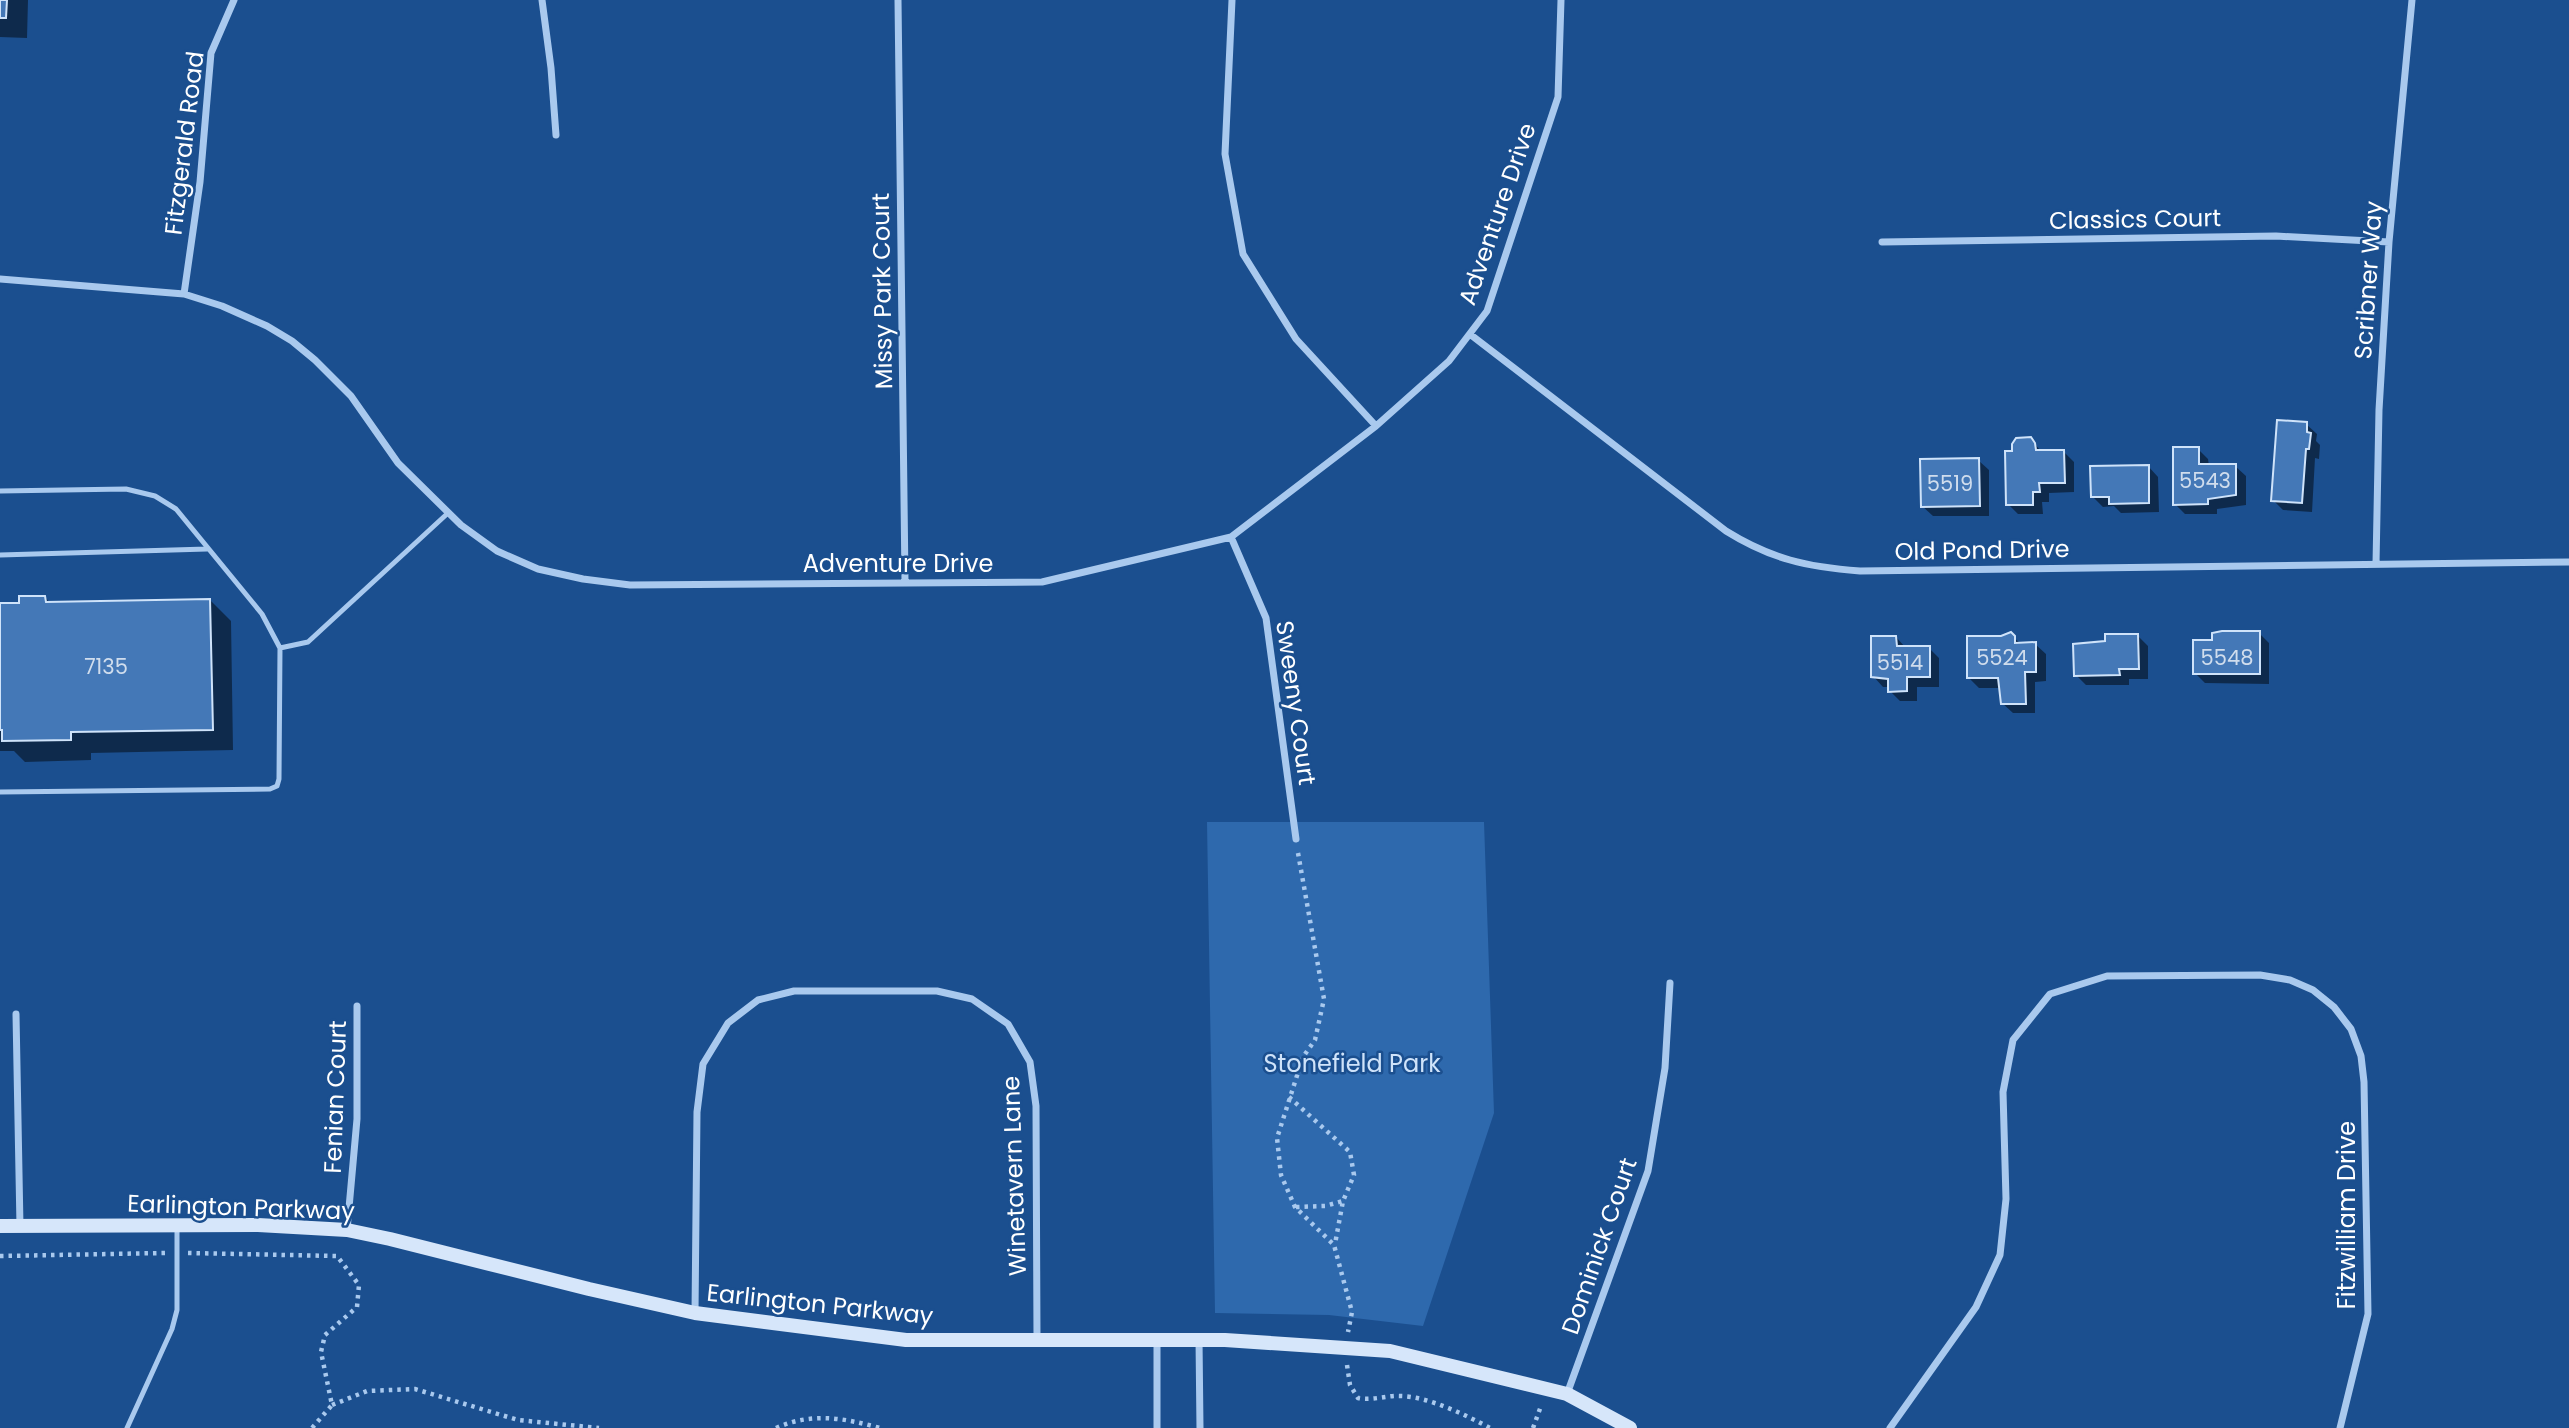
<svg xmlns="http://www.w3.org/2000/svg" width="2569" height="1428" viewBox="0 0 2569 1428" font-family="Poppins,sans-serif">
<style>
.green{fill:#2e69ad}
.shadow{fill:#0007}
.building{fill:#4478b7;stroke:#cfe3fa;stroke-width:2}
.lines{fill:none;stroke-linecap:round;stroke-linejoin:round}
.path{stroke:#a9c9ee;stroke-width:4.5;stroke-dasharray:3.5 5;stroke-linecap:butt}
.lane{stroke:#a9c9ee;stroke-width:5}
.street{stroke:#a9c9ee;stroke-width:7}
.secondary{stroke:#d6e6fa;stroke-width:14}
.labels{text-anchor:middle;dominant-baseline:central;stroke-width:5;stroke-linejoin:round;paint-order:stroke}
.number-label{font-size:21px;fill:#d0dded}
.street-label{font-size:24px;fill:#fff;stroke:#1b4f8f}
.park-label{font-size:24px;fill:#cfe3fa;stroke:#1b4f8f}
</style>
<rect width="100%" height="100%" fill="#1b4f8f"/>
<!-- green -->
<path class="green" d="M1207,822H1484L1494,1113L1423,1326L1329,1315L1215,1313Z"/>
<!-- shadow -->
<path class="shadow" d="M0,0H28L27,38L0,37Z
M2306,424L2317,434L2316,441L2320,445L2319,459L2315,458L2312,512L2283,510L2273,500Z
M2030,439L2042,452L2063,451L2074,462V492L2049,493V502H2042L2043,514H2018L2008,504L2014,453Z
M2198,449L2208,459L2209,466H2235L2246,476V505L2217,509V514H2185L2175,504Z
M1978,460L1989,470V516H1933L1922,506Z
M2148,466L2158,477L2159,512L2121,513L2114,506L2103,507L2092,496Z
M45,597L51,604L210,600L231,621L233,750L91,753V760L25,762L14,751H0V605L21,604Z
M2259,633L2269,643V684L2205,683L2195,673L2214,641Z
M2010,634L2021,644H2035L2046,654V681L2035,682V713H2013L2002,703L2001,688H1979L1969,678L2001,637Z
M2138,636L2148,646V679H2129V685H2086L2076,675Z
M1896,637L1906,648H1929L1939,658V687H1917V701H1900L1890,691V687H1883L1873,676Z"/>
<!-- building -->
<path class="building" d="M0,0H7L6,18H0Z
M2277,420L2307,422V432L2311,433L2309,449H2306L2302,503L2271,501Z
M2031,437L2035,443L2036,450H2064L2065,483H2039L2040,492H2033V505H2006L2005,451H2012V444L2016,438Z
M2173,447H2199V464H2236V495L2208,499V504L2173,505Z
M1979,458L1980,506L1921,507L1920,459Z
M2149,465V503L2109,504V497H2091L2090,466Z
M19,596H45L46,602L210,599L213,730L71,732V740L2,741V730H0V603H19Z
M2222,631H2260V674H2193V640H2212V633Z
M2011,632L2015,636V643L2036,642V672H2025L2026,704H2001L1998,678H1967V636H2001Z
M2105,634H2138L2139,669H2119L2120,675L2074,676L2073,644L2105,641Z
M1871,636H1896L1897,646H1930V677H1907V691L1888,692V679L1871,677Z"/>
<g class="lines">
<!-- path -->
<path class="path" d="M1298,853L1324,999L1315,1040L1303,1057L1277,1138L1281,1175L1295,1207L1334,1245L1352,1312L1348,1332
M1289,1097L1350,1152L1354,1175L1343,1201L1335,1244
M1296,1207L1325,1206L1343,1201
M188,1253L337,1256L359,1285L357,1307L325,1335L321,1352L332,1405L312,1428
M0,1256L165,1253
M1347,1365L1350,1385L1358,1398C1373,1401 1387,1395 1401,1396C1429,1397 1466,1415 1490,1428
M332,1405L367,1391L415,1389L518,1420L599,1428
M776,1428C812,1412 844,1418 880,1428
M1533,1428L1541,1406"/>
<!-- lane -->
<path class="lane" d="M0,491L126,489L155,496L176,509L262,614L280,648L279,779L277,786L270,789L0,792
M0,555L207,549
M280,648L308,642L448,513
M127,1428L172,1329L177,1310V1228"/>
<!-- street -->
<path class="street" d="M542,0L551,68L556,135
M898,0L905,581
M1232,0L1225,154L1243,254L1296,339L1376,426
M1882,242L2276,236L2389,242
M0,279L184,294L222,306L267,326L292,341L315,360L351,396L398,463L461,525L497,551L538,569L583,579L630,585L1042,582L1231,537L1376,426L1449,361L1487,311L1558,97L1561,0
M184,294L200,182L211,53L234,0
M1471,335L1726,531C1771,559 1807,567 1860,571L2569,562
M1231,537L1266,618L1296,839
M2376,564L2379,410L2389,242L2412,0
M16,1014L20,1226
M347,1230L357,1119V1006
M695,1313L697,1112L703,1064L728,1023L758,1000L794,991H937L972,999L1008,1024L1030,1062L1036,1106L1037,1339
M1199,1339L1200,1428
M1157,1340V1428
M1567,1394L1648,1171L1665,1068L1670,983
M1890,1428L1976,1307L2000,1255L2006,1199L2003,1092L2013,1040L2050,994L2107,976L2260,975L2290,980L2313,990L2334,1007L2351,1029L2361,1056L2364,1082L2368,1314L2340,1428"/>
<!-- secondary -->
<path class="secondary" d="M0,1226L258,1225L347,1230L390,1239L589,1289L695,1313L906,1340H1225L1390,1351L1567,1394L1630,1428"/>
</g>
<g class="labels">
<!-- number labels -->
<g class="number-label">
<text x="2205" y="480">5543</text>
<text x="1950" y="483">5519</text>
<text x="2002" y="657">5524</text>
<text x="2227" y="657">5548</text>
<text x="1900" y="662">5514</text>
<text x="106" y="666">7135</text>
</g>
<!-- street labels -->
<g class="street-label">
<text transform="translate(184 143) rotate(-83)">Fitzgerald Road</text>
<text transform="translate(1497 214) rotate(-71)">Adventure Drive</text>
<text transform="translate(2135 219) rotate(-1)">Classics Court</text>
<text transform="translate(2368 280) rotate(-86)">Scribner Way</text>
<text transform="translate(882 291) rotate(-91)">Missy Park Court</text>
<text transform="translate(1982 550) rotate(-1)">Old Pond Drive</text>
<text x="898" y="563">Adventure Drive</text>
<text transform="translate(1296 703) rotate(82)">Sweeny Court</text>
<text transform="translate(335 1097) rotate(-88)">Fenian Court</text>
<text transform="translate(1014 1176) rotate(-92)">Winetavern Lane</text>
<text transform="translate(241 1207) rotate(2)">Earlington Parkway</text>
<text transform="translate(2346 1215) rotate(-90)">Fitzwilliam Drive</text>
<text transform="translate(1599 1246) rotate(-71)">Dominick Court</text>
<text transform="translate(820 1304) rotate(6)">Earlington Parkway</text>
</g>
<!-- park labels -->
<g class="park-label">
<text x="1352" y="1063">Stonefield Park</text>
</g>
</g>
</svg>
